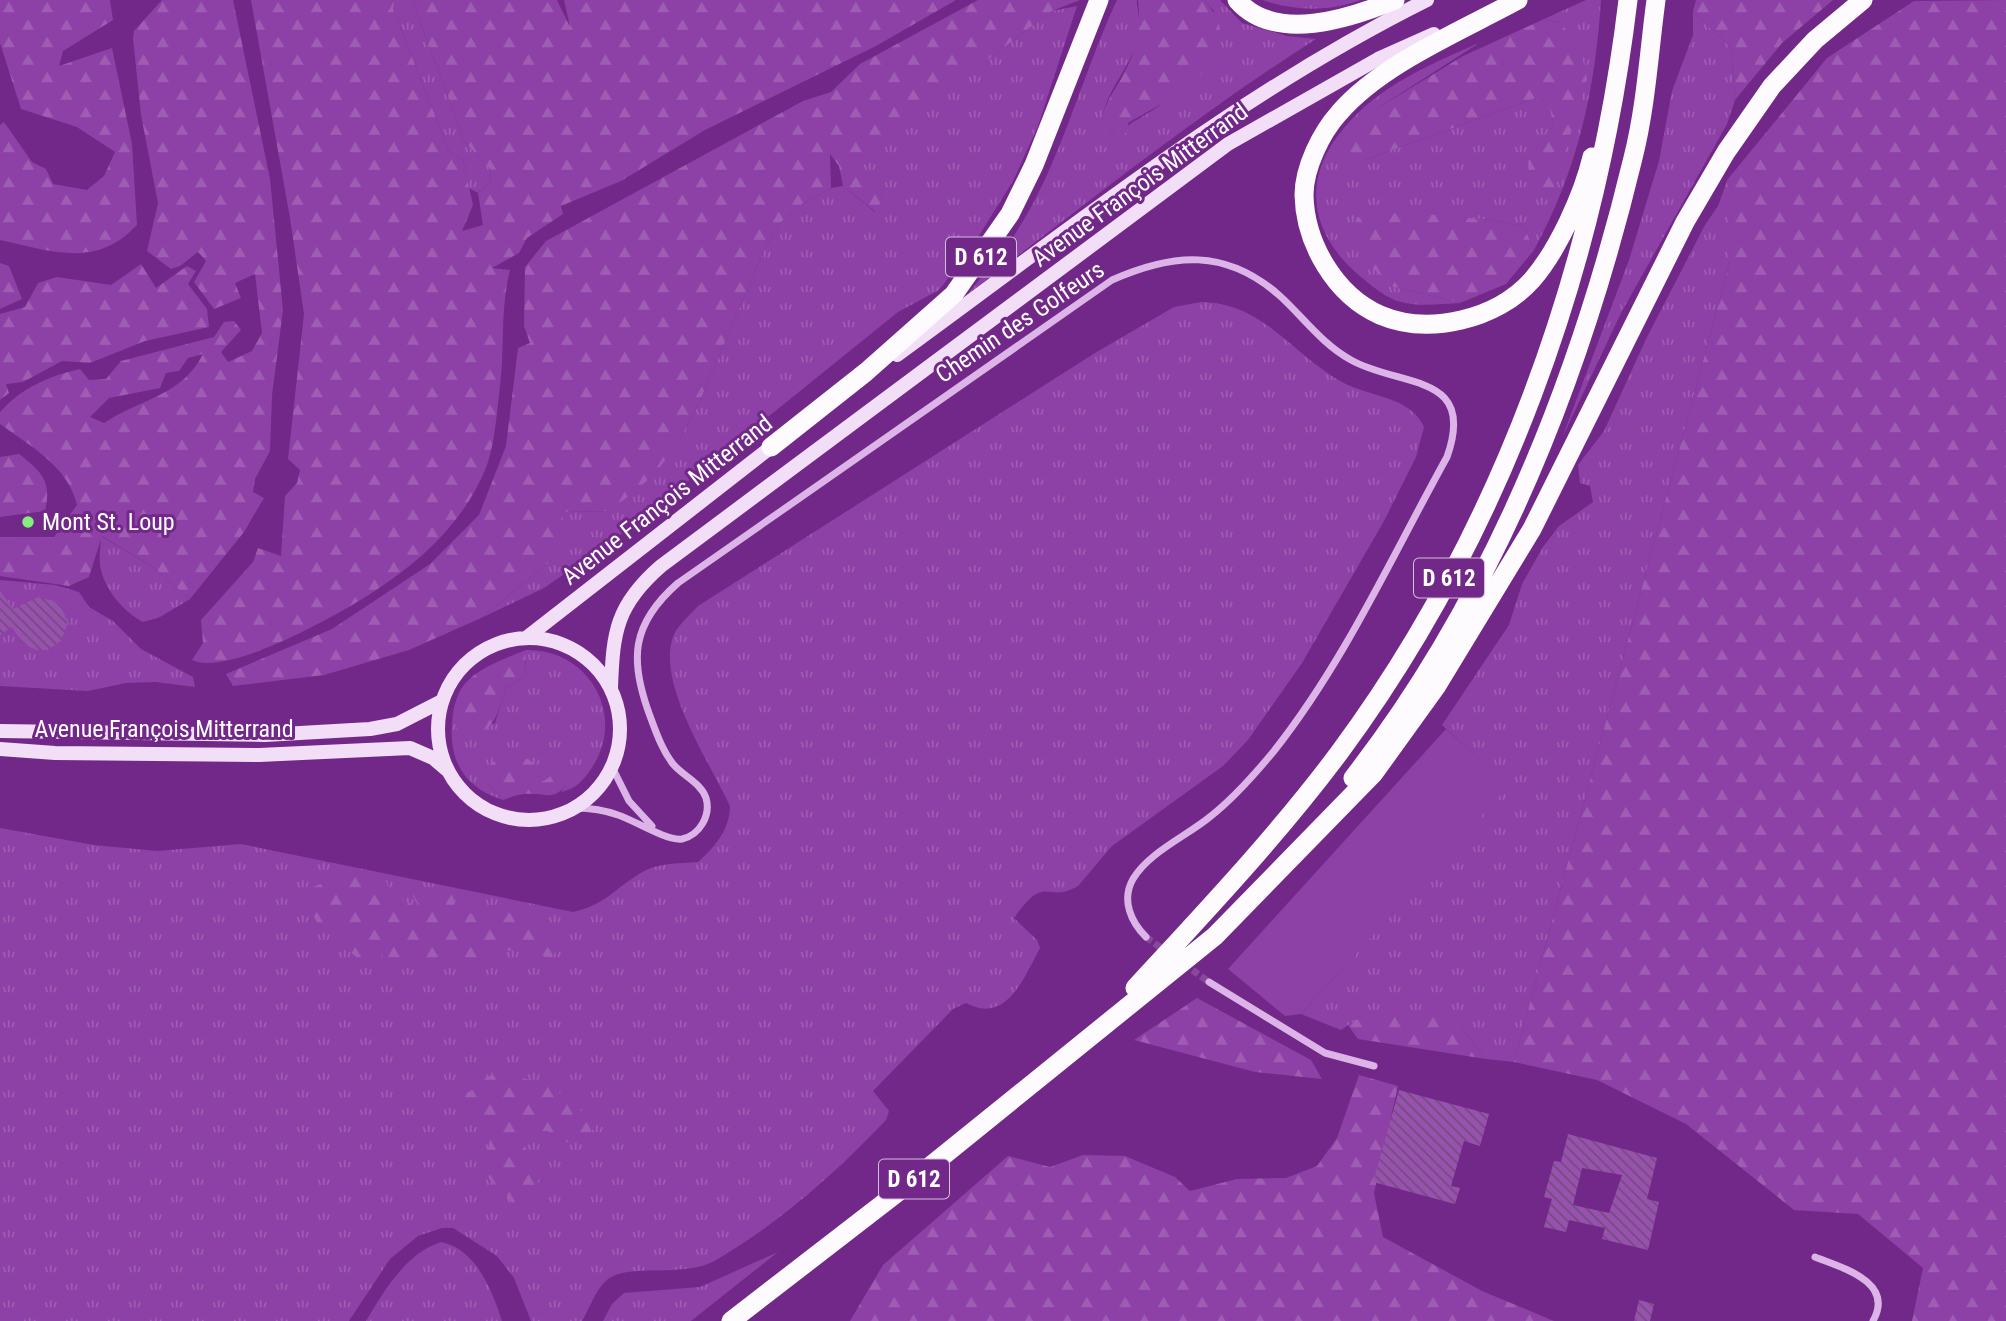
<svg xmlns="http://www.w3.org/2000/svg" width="2006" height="1321" viewBox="0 0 2006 1321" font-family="'Roboto Condensed',sans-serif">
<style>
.grass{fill:url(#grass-tufts)}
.forest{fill:url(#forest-firs);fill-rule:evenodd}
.pitch{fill:#8d40a6}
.building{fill:url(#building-back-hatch);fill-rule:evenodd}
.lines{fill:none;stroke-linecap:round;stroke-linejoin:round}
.minor-tunnel{stroke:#87489a;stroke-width:7;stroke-dasharray:7 3.5;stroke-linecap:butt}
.minor{stroke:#dcb4e8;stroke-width:7}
.secondary{stroke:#f2def7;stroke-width:14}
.trunk{stroke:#fefbfe;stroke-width:19}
.poi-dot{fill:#84f07b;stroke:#722888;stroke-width:2.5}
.labels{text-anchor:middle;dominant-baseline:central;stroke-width:6;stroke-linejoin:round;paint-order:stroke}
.shield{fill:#722888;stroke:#d5bedb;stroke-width:2}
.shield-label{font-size:23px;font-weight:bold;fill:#fff}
.street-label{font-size:24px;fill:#fff;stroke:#722888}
.poi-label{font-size:24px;fill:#fff;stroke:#722888;text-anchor:start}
</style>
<defs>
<pattern id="grass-tufts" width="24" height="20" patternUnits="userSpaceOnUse" patternTransform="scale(1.75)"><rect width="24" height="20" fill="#8d40a6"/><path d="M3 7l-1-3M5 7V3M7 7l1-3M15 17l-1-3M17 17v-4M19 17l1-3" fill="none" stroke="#9e5db3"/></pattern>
<pattern id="forest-firs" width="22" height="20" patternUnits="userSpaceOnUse" patternTransform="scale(1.75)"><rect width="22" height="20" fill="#8d40a6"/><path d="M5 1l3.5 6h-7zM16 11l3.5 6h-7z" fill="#9e5db3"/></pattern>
<pattern id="building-back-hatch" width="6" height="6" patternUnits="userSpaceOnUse" patternTransform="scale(1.75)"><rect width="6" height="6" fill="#9951af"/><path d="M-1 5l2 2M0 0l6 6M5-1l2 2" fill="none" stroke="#6f4e79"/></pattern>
</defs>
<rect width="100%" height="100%" fill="#722888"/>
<!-- grass -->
<path class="grass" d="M395,0H412L465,142L491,170L490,183L478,193L469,188L463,160L449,151L393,9Z
M1117,0H1137C1136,11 1142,22 1140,33C1133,65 1107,88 1102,119L1115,136C1131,120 1150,115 1166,100L1214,11L1204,0H1220L1242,23L1287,36L1316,39C1195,116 1082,207 968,294C984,273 1003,253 1017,231C1060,165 1083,72 1117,0Z
M1262,0H1361C1328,12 1295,11 1262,0Z
M1586,0H1601C1595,91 1578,169 1534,250L1524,227L1492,220L1456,217L1390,286L1460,303C1441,304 1419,307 1401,302C1387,299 1372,286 1361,277C1310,235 1300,179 1344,128C1380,85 1429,65 1479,43L1378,108L1362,161L1536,98L1550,105L1554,126L1529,155L1552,195L1561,23L1544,19Z
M1077,6L1038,126L1013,181L970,250L939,290L898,312L634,525L544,588L481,618L552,560L561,512L610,511L677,444L699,403L763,252L779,224L799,206L831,188L843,186L875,212L882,199L853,161L1052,11Z
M1693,11L1731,48L1735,100L1727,124L1621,313L1562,438L1629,260L1659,161L1672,91L1693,35Z
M1728,178L1733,229L1730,261L1514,1062L1486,1059L1462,1028L1365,1014L1341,1030L1301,1014L1508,786L1442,725L1509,625L1522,584L1543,547L1559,526L1593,502L1590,486L1580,483L1578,465L1604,431L1646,339L1705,225L1718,206Z
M1201,302C1264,303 1291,354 1342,382C1369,397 1410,396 1424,427L1416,457L1384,521L1302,663L1248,740L1223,766L1112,846L1078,886C1045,905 1047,871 1014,918L1037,940L1040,948C1024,978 1006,1025 966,1003L953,1009L873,1091L889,1111L886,1120C837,1172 778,1224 716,1260C684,1279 628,1262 607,1280C595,1290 590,1308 582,1321H531L514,1278L497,1256L453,1228H442L418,1236L390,1259L349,1321H0V828L94,845L157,851L241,844L573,912C605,905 613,890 639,874C658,862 678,864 698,862C715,847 730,829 730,806C710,763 659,688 672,640C675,627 689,616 698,606L1095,353L1174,307Z
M101,536L154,568L190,599L160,617L143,622C124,612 106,591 101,570C98,560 101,546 101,536Z
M0,580L55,585L79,592L89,607L113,621L141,649L193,677L195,687L156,682L126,683L88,691L0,686Z
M526,650C588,649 626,713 593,766C584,780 576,789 561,792L568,781H544L537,776L489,785L503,800C456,785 445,749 455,703L458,741L495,723L506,688L525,676Z
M441,1242C476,1249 492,1290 502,1321H366C384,1291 406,1253 441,1242Z
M778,1252L691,1321H603L612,1304L624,1293L700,1287Z"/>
<!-- forest -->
<path class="forest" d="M0,0H110L113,20L63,51L59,66L112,48L132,144L137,225C96,269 52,251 0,240V125L4,122L32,162L46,169L53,184L87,190L104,176L115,152L77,127L21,109L0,43Z
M162,0H233L270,179L283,310L272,395L270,451L255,479L253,492L264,498L244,532L190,599L154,568L102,536L89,577L69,586L0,576V537H54L77,505C68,466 30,446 0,424V412C23,387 47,377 80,369L89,380L106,379L121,361L214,337L224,322L234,321L241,330L221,352L228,362L252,351L262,333L255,274L235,283L241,298L214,309L194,282L206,261L198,252L180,266L171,269L147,251L158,203L141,115L133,38L134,31ZM203,354C182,396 140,399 104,423L90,417L109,398L160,388L166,373L179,371L188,358Z
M251,0H395L393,9L449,151L463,160L473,205L462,231L483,225L478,193L490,183L491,170L465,142L412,0H557L570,27L564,0H956L876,46L705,130L621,181L561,206L563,214L527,238L519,253L492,268L510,270C500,310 505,346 500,386C497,411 495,442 487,465C456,546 376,595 302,632C277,644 218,672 192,660L203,643L201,620L253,562L258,548L281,556L285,496L297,483L300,470L288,459L304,314L290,218Z
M978,0H1080L1052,11L854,161L882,199L876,212L843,186L839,166L830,154L831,188L799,206L779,224L763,252L699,403L677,444L654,475L610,511L562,512L564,527L552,560L481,618L409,650L324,675L233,686L226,674L332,629L430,564L479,515L506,446L518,348L530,343L524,326L525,267L546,241L803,101L831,92L860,64Z
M1138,0H1204C1257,58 1170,99 1128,123L1127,132L1121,137L1115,136L1102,119C1105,101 1115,91 1123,75C1138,47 1141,31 1138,0Z
M1696,0H1833L1782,43L1735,100L1731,48L1693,11Z
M2006,0V1321H1912L1923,1268L1858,1214L1794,1210L1686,1124L1597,1080L1514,1062L1730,261L1728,179L1827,58L1914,1Z
M1544,19L1561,23L1581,51L1587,79L1552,195L1529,186L1528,155L1554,126L1549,105L1536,98L1362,161L1340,153L1378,108L1463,56Z
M1403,212L1492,220L1524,227L1534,250L1506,284L1460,303L1390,286L1367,261L1357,218Z
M0,263L9,266L22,299L0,309Z
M141,264L156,288L187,266L196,271L188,284L207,309L209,327L145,341L90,363L62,361L23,382L6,384L9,393L0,400V314L25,307L38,283L57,277L111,285Z
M19,454C42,472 52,481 45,511L0,517V457Z
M526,650L525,676L506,688C495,722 495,731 458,741C457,729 452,712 456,701C464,671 500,661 526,650Z
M517,753L540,767L537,776L544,781L558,771L569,781C554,801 551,794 531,794C521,793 512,797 503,800L489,785L488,766L498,758Z
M345,873L386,880L389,894L413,905L416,912L420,909L408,887L413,885L454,893L453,906L456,911L469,914L497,910L523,916H517L534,929L557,939V949L552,957H545L524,946L517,951L502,950L476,974L453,960L449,948L445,949L442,961C429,962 398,961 388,966L381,953L371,961L362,962L349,951L341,930L320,927L310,910L307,890Z
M1197,998L1311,1060L1322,1079L1255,1072L1134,1040Z
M1419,1010L1462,1028L1486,1059L1358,1039L1348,1025L1365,1014Z
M501,1073C545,1082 566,1089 594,1127L587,1139L567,1142L553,1139L548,1131L515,1132L530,1155L518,1168L536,1175L540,1187L530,1203L513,1205C507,1194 503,1192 494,1184C479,1171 490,1147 492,1129L460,1113L451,1100L458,1092H471L487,1077Z
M1359,1075L1398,1086L1374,1193L1383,1237L1482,1291L1554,1321H850L883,1265L1008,1156L1050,1167L1083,1155L1125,1156L1175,1177L1190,1191L1237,1179L1286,1178L1317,1166L1337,1138Z"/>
<!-- pitch -->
<path class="pitch" d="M1446,729L1509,786L1301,1014L1285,1016L1228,969Z"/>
<!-- building -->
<path class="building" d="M0,591L13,609L39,597L59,603L68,622L61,641L48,650H37L23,644L12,627L0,635Z
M1399,1090L1489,1114L1480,1146L1464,1141L1451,1186L1460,1188L1455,1204L1373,1182Z
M1568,1134L1657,1158L1647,1199L1659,1202L1648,1250L1602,1239L1605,1228L1569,1220L1566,1232L1544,1227L1552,1199L1544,1197L1554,1161L1561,1162ZM1582,1168L1622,1175L1609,1213L1573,1205Z
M1639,1300L1654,1304L1650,1321H1634Z"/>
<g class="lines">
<!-- minor-tunnel -->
<path class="minor-tunnel" d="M1146,937L1165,951
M1184,964L1209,982"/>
<!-- minor -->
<path class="minor" d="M612,767L629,801L652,826
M576,808C591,808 604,810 618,815C634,820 666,841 682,839C700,835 711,815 706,798C701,783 683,776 673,764C662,750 656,732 650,716C629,660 631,624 678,583L1112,280C1173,253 1226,248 1280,296C1304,318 1322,344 1351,360C1401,388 1477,372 1447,457C1392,556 1345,661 1274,751C1255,774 1235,797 1211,816C1187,836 1149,852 1133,879C1121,900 1131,922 1146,937
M1209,982L1325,1053L1374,1066
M1815,1257C1843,1268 1895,1282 1873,1321"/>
<!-- secondary -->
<path class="secondary" d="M897,355C1069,230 1236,95 1427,0
M526,638L779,441
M438 729a91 91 0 1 1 182 0a91 91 0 1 1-182 0Z
M611,688C613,632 616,605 661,566L1228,144L1378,59L1434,34
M0,731L265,735L370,729L397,724L442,701
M0,749L55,753L259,755L410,748L433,758L447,770"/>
<!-- trunk -->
<path class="trunk" d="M1237,0C1275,44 1351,18 1395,0
M1518,0C1461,31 1381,64 1339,113C1321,133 1304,168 1304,195C1305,243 1335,295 1380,315C1429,336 1497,319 1532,280C1558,250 1583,195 1592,157
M771,447L866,372L954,294L1010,214L1034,165L1099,0
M1353,778C1493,598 1580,378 1633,158C1646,107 1649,52 1656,0
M1135,988C1205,912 1277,836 1339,753C1501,534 1596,269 1628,0
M731,1321L902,1189L1215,936L1374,773L1436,687L1532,529L1685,222L1726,152L1772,86L1815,40L1863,0"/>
</g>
<!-- markers -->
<circle class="poi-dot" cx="28" cy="522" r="7"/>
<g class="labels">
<!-- shield labels -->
<g class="shield">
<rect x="946" y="237.5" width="70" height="39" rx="5"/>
<rect x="1414" y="558.5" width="70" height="39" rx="5"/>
<rect x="879" y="1159.5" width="70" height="39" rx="5"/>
</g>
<g class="shield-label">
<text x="981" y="257">D 612</text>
<text x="1449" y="578">D 612</text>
<text x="914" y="1179">D 612</text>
</g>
<!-- street labels -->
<g class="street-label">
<text transform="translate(1140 185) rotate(-36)">Avenue François Mitterrand</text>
<text transform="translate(1020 322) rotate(-34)">Chemin des Golfeurs</text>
<text transform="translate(667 500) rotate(-38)">Avenue François Mitterrand</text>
<text x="164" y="729">Avenue François Mitterrand</text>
</g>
<!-- poi labels -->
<g class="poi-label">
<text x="42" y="522">Mont St. Loup</text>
</g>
</g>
</svg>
